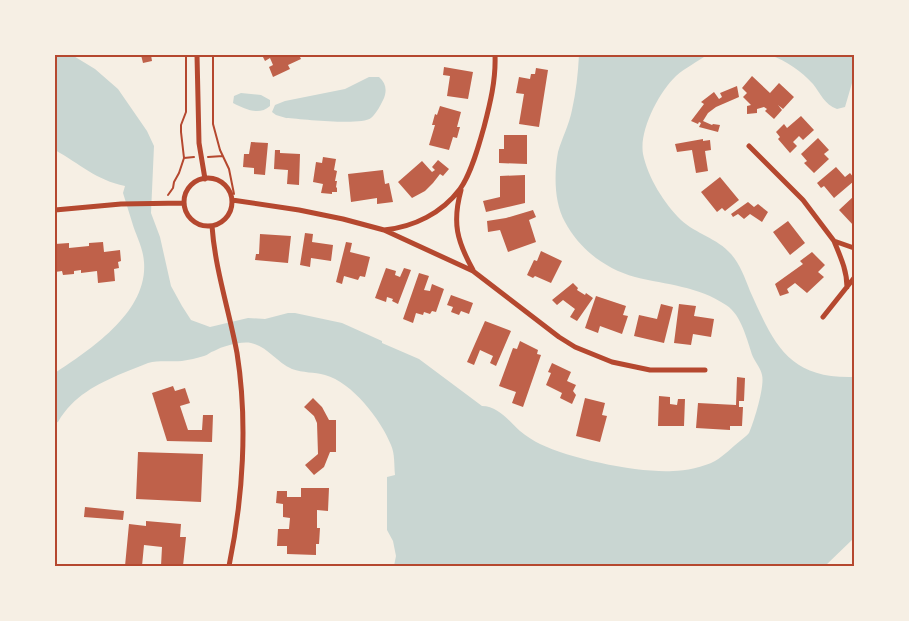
<svg xmlns="http://www.w3.org/2000/svg" width="909" height="621" viewBox="0 0 909 621" font-family="'Golos Text',sans-serif">
<style>
.water{fill:#c9d6d2}
.building{fill:#bf614a}
.lines{fill:none;stroke-linecap:round;stroke-linejoin:round}
.path{stroke:#b5482f;stroke-width:2}
.minor{stroke:#b5482f;stroke-width:5}
.neatline{fill:none;stroke:#b5482f;stroke-width:2}
</style>
<rect width="100%" height="100%" fill="#f6efe4"/>
<!-- water -->
<path class="water" d="M55,55H72L95,69L118,89L147,131L154,146L151,213L160,237L171,286L182,306L191,320L210,327L248,318L265,319L288,313H295L342,323L382,341V343L419,359L482,406C498,406 509,421 520,431C526,436 534,441 540,444C571,459 638,473 673,471C685,471 704,467 715,461C724,456 732,447 740,441C743,438 747,436 749,433C754,422 765,386 762,375C761,369 756,363 753,357C747,341 742,315 726,305C698,286 667,285 635,277C606,269 580,250 565,222C554,202 554,174 558,152C562,138 569,125 572,110C576,92 578,74 579,55H707C697,62 685,68 676,76C659,92 639,130 643,154C648,178 664,203 681,220C696,234 717,238 731,254C740,264 745,278 750,291C774,344 788,379 854,377V538L825,566H394L396,556L393,541L387,530V477L395,475C394,465 395,454 391,445C381,420 352,382 325,375C314,372 303,373 292,369C276,362 268,347 251,343C241,341 223,346 214,351C210,352 208,355 204,356C197,358 189,360 182,361C171,362 159,360 148,363C140,366 131,370 123,373C97,384 73,396 58,422L55,423V373C91,349 148,312 144,262C143,247 136,236 132,222C129,212 126,203 123,193L125,186C96,180 80,164 55,150Z
M770,55H854L852,83L845,107L837,109C824,104 821,94 813,84C801,71 787,61 770,55Z
M369,77H379C386,83 387,90 384,98C381,104 377,113 371,118C361,126 302,119 286,118L276,115L272,112L275,105L285,101L345,89Z
M241,93L261,95L270,100V106C259,116 245,109 233,103L234,96Z"/>
<!-- building -->
<path class="building" d="M141,55H151L152,61L143,63Z
M262,55H286L287,57L292,55H299L301,59L288,65L290,69L273,77L269,67L273,65L270,58L265,61Z
M444,67L473,72L468,99L447,96L450,76L443,75Z
M536,68L548,70L539,127L519,124L524,94L516,93L519,77L530,79L531,74H535Z
M752,76L770,93L779,83L794,97L783,109L778,105L782,110L774,119L765,111L767,109L764,107L757,109V113L747,114V106L751,105L743,97L747,93L742,88Z
M737,86L739,97L716,107L708,113L703,121L712,125L713,124L720,125L718,132L699,127L701,123L699,122L698,124L691,121L704,104L701,102L714,92L719,99L722,97L720,93Z
M440,106L461,112L457,127H460L457,138L453,137L449,150L429,145L435,125H432L435,114L437,115Z
M801,116L814,130L803,140L799,136L793,142L797,146L790,153L778,139L780,137L776,132L784,124L787,128Z
M504,135H527V164L499,163V149H504Z
M818,138L829,150L824,154L829,159L814,173L804,163L807,161L801,154Z
M703,139V141L710,140L711,150L705,151L708,171L696,173L692,150L677,152L675,144Z
M251,142L268,143L265,175L254,174V168L243,167L244,154H249Z
M275,150H280V153L300,154L299,185L287,184L288,170L274,169Z
M323,157L336,159L334,170L337,171L335,181H337L336,187L337,188V192H332V194L321,193L323,184L313,182L316,162L322,163Z
M438,160L449,169L443,176L440,174L433,183L425,191L412,198L398,182L422,161L432,172L435,170L432,167Z
M836,167L845,177L850,173L854,178V181L834,198L824,186L821,188L817,183Z
M383,170L385,184L389,183L393,202L377,204V198L351,202L348,174Z
M525,175V203L486,212L483,201L500,197V176Z
M720,177L739,200L725,211L722,208L717,212L701,192Z
M854,196V226L839,210Z
M748,202L754,207L758,204L768,212L762,222L750,214L744,219L738,214L733,217L731,214Z
M533,210L536,217L529,220L536,242L508,252L500,230L488,232L487,221L506,218Z
M788,221L805,243L790,255L773,232Z
M305,233L313,234L312,242L333,245L331,261L311,258L310,267L300,265Z
M260,234L291,236L288,263L255,260L256,254H259Z
M103,242L104,252L120,250L121,261L118,262L119,268L114,269L115,281L98,283L97,271L81,273V270L74,271V274L63,275L62,271L55,272V244L69,243V248L89,246V243Z
M346,242L352,243L350,252L370,257L365,277L360,276L358,280L344,276L342,284L336,282Z
M541,251L562,261L551,283L535,276L533,278L527,275L534,260L537,261Z
M812,252L825,265L818,272L824,277L807,293L795,283L787,289L789,293L780,296L775,284L803,264L800,261Z
M386,268L396,271L395,275L400,277L404,268L411,270L398,304L392,301L393,299L387,297L386,302L375,298Z
M419,273L429,276L424,290L430,291L432,284L444,289L436,312L432,311L430,314L424,312L423,315L416,313L413,323L403,319Z
M573,283L578,288L577,290L585,295L586,293L593,298L577,321L570,317L575,309L563,300L557,305L552,300Z
M451,295L473,303L469,314L461,311L459,315L451,312L453,307L447,305Z
M596,296L626,306L623,315L628,316L622,334L600,326L598,333L585,328Z
M661,304L673,307L664,343L634,336L639,315L657,319Z
M679,304L696,306L694,316L714,319L711,337L693,334L691,345L674,343Z
M485,321L511,331L496,366L490,363L493,356L480,350L474,365L467,362Z
M520,341L538,350L537,354L541,355L523,407L512,403L516,392L499,386L513,348L517,349Z
M552,363L571,372L567,381L576,385L573,391L576,395L572,404L560,398L562,393L546,385L551,373L548,372Z
M737,377L745,378L744,401H739V407H743L742,426H730V430L696,428L698,403L736,405Z
M173,386L175,391L185,388L190,403L180,406L188,430H202L203,415H213L212,442L167,441L152,393Z
M659,396L670,397V404L677,405L678,399H685L684,426H658Z
M313,398L322,407L329,420H336V452H330L324,467L314,475L305,465L318,454L317,423L314,416L304,407Z
M585,398L605,403L602,415L607,416L600,442L576,436Z
M138,452L203,454L201,502L136,499Z
M301,488H329L328,511L317,510V528H320L319,544H316V555L287,554V546H277L278,529H289L290,518L283,517V504L276,503L277,491H287V497H301Z
M85,507L124,511L123,520L84,517Z
M146,521L181,524L180,537H186L183,566H161L162,547L144,545L142,566H125L129,524L146,526Z"/>
<g class="lines">
<!-- path -->
<path class="path" d="M213,55V124L220,150L229,169L234,194
M208,157L223,156
M184,158L194,157
M168,195L173,188L174,182L179,173L184,158L181,132V125L186,112V55"/>
<!-- minor -->
<path class="minor" d="M197,55L199,143L205,179
M749,146L803,200L834,241
M184 202a24 24 0 1 1 48 0a24 24 0 1 1-48 0Z
M461,190C452,223 457,241 473,270
M232,200L299,210L343,219L384,230L473,271L559,337L575,347L612,362L650,370H705
M55,210L121,204L184,203
M212,226C215,269 229,310 237,353C248,422 243,498 229,566
M384,230C414,227 442,213 460,189C471,174 479,145 484,127C490,104 496,80 495,55
M847,287C847,270 840,256 834,241L854,248
M823,317L854,278"/>
</g>
<!-- border -->
<rect width="909" height="621" fill="none" stroke="#f6efe4" stroke-width="112"/>
<rect x="56" y="56" width="797" height="509" class="neatline"/>
</svg>
